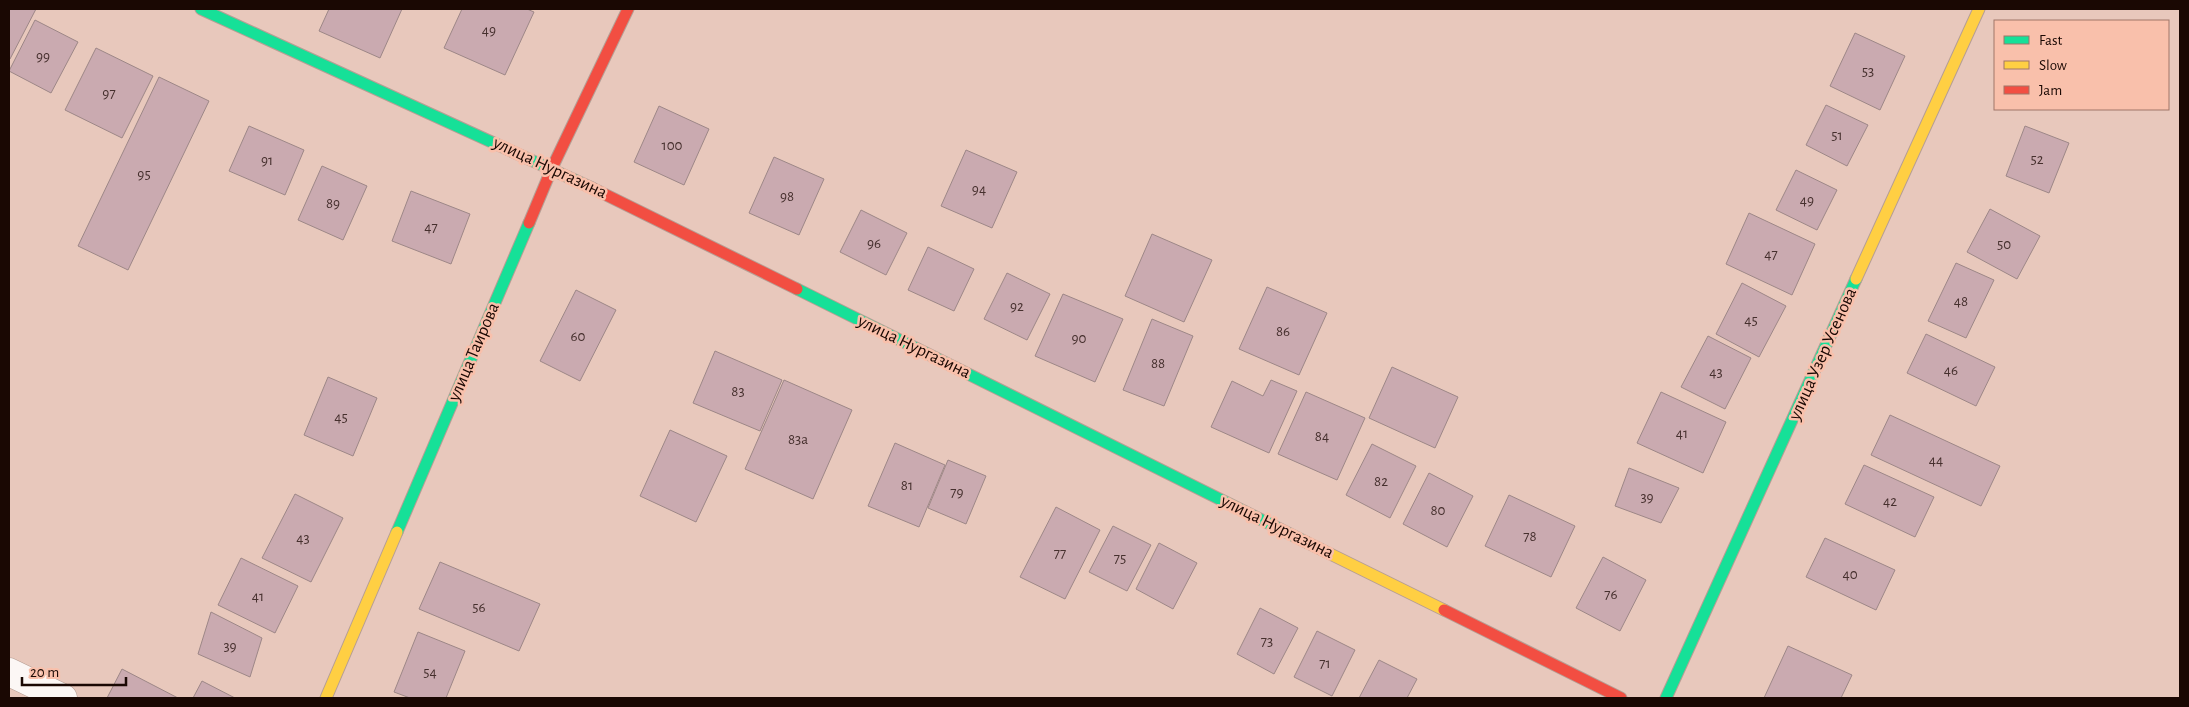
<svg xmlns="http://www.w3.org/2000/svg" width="2189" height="707" viewBox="0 0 2189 707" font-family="'Alegreya Sans',sans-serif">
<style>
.building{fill:#caaab0;stroke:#9d8787}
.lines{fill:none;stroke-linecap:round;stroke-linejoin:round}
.street-casing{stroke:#b69e94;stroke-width:29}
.fast-casing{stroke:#b69e94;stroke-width:13}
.slow-casing{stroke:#b69e94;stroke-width:13}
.jam-casing{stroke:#b69e94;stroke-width:13}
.street{stroke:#fcf7f5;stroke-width:28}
.fast{stroke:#16e098;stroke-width:11}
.slow{stroke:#ffcf43;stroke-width:11}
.jam{stroke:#f24e42;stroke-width:11}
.labels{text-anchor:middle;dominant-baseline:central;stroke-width:5;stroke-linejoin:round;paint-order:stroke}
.number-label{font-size:15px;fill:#46302e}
.street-label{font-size:18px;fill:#1a0803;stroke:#f9c0ab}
</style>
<rect width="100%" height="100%" fill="#e8c8bc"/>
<!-- building -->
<path class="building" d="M9,9H36L10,59H9Z
M329,9H402L380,58L319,31Z
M462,9H527L534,12L505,75L444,48Z
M35,20L78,42L51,93L9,71Z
M1855,33L1905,56L1880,110L1830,86Z
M96,48L153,76L122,138L65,110Z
M159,77L209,101L128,270L78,246Z
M1826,105L1868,125L1847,166L1806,145Z
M659,106L709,129L684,185L634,162Z
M249,126L304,150L285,195L229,171Z
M2025,126L2069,143L2049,193L2006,176Z
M966,150L1017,172L992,228L941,206Z
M774,157L824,179L799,235L749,213Z
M322,166L367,186L343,240L298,220Z
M1796,170L1837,190L1817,230L1776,210Z
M411,191L470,214L451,264L392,241Z
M1990,209L2040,236L2017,279L1967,252Z
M861,210L907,233L886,275L840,252Z
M1749,213L1815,244L1792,295L1726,264Z
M1152,234L1212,260L1184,322L1125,296Z
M928,247L974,269L954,311L908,290Z
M1956,263L1994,280L1966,338L1928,321Z
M1007,273L1050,294L1027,340L984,319Z
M1742,283L1786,306L1759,357L1716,334Z
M1267,287L1327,313L1299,375L1239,349Z
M576,290L616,310L580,381L540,361Z
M1063,294L1123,319L1095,382L1035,356Z
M1152,319L1193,336L1164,406L1123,390Z
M1926,334L1995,367L1976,406L1907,373Z
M1708,336L1751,358L1725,409L1681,387Z
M715,351L782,380L760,431L693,403Z
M1392,367L1458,397L1435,448L1369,418Z
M328,377L377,398L353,456L304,435Z
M784,380L852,410L813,499L745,469Z
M1271,380L1297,391L1269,453L1211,427L1232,381L1263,396Z
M1306,392L1365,418L1337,480L1278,454Z
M1661,392L1726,422L1703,473L1637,443Z
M1890,415L2000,466L1981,506L1871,455Z
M670,430L727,456L696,522L640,496Z
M895,443L945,465L919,527L868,506Z
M1372,444L1416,466L1390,518L1346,495Z
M948,460L986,476L966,524L928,508Z
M1864,465L1934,497L1915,537L1845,504Z
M1629,468L1679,488L1661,523L1615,506Z
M1429,473L1473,496L1447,547L1403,524Z
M295,494L343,518L311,582L262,558Z
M1509,495L1575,526L1551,577L1485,546Z
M1056,507L1100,530L1065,599L1020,577Z
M1113,526L1151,545L1127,591L1089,572Z
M1825,538L1895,570L1876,610L1806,577Z
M1159,543L1197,563L1173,609L1136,589Z
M1603,557L1646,580L1620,631L1576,608Z
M241,558L298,586L275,633L218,605Z
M440,562L540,604L519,651L419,609Z
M1260,608L1298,628L1274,674L1237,654Z
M211,612L262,638L250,677L198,654Z
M1317,631L1355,650L1332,696L1294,677Z
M418,632L465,651L446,698H410L394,692Z
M1788,646L1852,675L1841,698H1764Z
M1379,660L1417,679L1407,698H1359Z
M122,669L178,698H107Z
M202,681L235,698H193Z"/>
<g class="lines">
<defs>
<path id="street" d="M9,672L63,698"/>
<path id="fast" d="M201,9L592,188
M797,289L1306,542
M397,532L529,223
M1666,698L1856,279"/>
<path id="slow" d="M1856,279L1979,9
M1306,542L1444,610
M326,698L397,532"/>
<path id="jam" d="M592,188L797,289
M529,223L552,168L628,9
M1444,610L1621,698"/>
</defs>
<!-- street casing -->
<use href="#street" class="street-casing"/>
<!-- fast casing -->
<use href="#fast" class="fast-casing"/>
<!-- slow casing -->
<use href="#slow" class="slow-casing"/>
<!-- jam casing -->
<use href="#jam" class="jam-casing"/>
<!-- street -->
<use href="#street" class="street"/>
<!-- fast -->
<use href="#fast" class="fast"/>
<!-- slow -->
<use href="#slow" class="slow"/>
<!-- jam -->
<use href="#jam" class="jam"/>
</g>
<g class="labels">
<!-- number labels -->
<g class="number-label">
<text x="489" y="30">49</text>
<text x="43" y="56">99</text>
<text x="1868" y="71">53</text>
<text x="109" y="93">97</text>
<text x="1837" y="135">51</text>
<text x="672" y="145">100</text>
<text x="2037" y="159">52</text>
<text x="267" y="160">91</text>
<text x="144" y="174">95</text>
<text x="979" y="189">94</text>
<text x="787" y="196">98</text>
<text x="1807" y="200">49</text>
<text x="333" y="203">89</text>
<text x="431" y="227">47</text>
<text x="874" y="243">96</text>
<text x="2004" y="244">50</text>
<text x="1771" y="254">47</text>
<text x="1961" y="301">48</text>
<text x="1017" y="306">92</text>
<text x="1751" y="320">45</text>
<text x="1283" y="331">86</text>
<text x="578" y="336">60</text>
<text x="1079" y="338">90</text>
<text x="1158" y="363">88</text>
<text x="1951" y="370">46</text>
<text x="1716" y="372">43</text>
<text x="738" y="391">83</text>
<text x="341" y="417">45</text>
<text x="1682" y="433">41</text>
<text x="1322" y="436">84</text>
<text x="798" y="439">83а</text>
<text x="1936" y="460">44</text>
<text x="1381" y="481">82</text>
<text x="907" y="485">81</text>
<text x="957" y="492">79</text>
<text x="1647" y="497">39</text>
<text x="1890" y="501">42</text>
<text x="1438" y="510">80</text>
<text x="1530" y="536">78</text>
<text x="303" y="538">43</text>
<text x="1060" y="553">77</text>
<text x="1120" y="558">75</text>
<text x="1850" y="574">40</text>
<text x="1611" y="594">76</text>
<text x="258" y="596">41</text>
<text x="479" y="607">56</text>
<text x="1267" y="641">73</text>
<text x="230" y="646">39</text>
<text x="1325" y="663">71</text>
<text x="430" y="672">54</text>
</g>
<!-- street labels -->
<g class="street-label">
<text transform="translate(550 168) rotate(25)">улица Нургазина</text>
<text transform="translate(914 347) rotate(26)">улица Нургазина</text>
<text transform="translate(474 352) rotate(-67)">улица Таирова</text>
<text transform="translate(1823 354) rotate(-66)">улица Узер Усенова</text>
<text transform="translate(1277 527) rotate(26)">улица Нургазина</text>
</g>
</g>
<!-- border -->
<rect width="2189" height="707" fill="none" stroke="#1a0803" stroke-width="20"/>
<!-- legend -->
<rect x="1994" y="20" width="175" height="90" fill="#f9c0ab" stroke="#a07668"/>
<rect x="2004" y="36" width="25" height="8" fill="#16e098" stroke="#a07668"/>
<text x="2039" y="45" font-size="15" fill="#1a0803">Fast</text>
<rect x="2004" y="61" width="25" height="8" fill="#ffcf43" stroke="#a07668"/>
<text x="2039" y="70" font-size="15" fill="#1a0803">Slow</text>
<rect x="2004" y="86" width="25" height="8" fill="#f24e42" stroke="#a07668"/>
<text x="2039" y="95" font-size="15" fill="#1a0803">Jam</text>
<!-- scale -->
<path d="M22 677v8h104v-8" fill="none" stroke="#1a0803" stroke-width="2.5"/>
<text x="30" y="677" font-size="15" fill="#1a0803" stroke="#f9c0ab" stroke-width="4" paint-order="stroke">20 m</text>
</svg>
